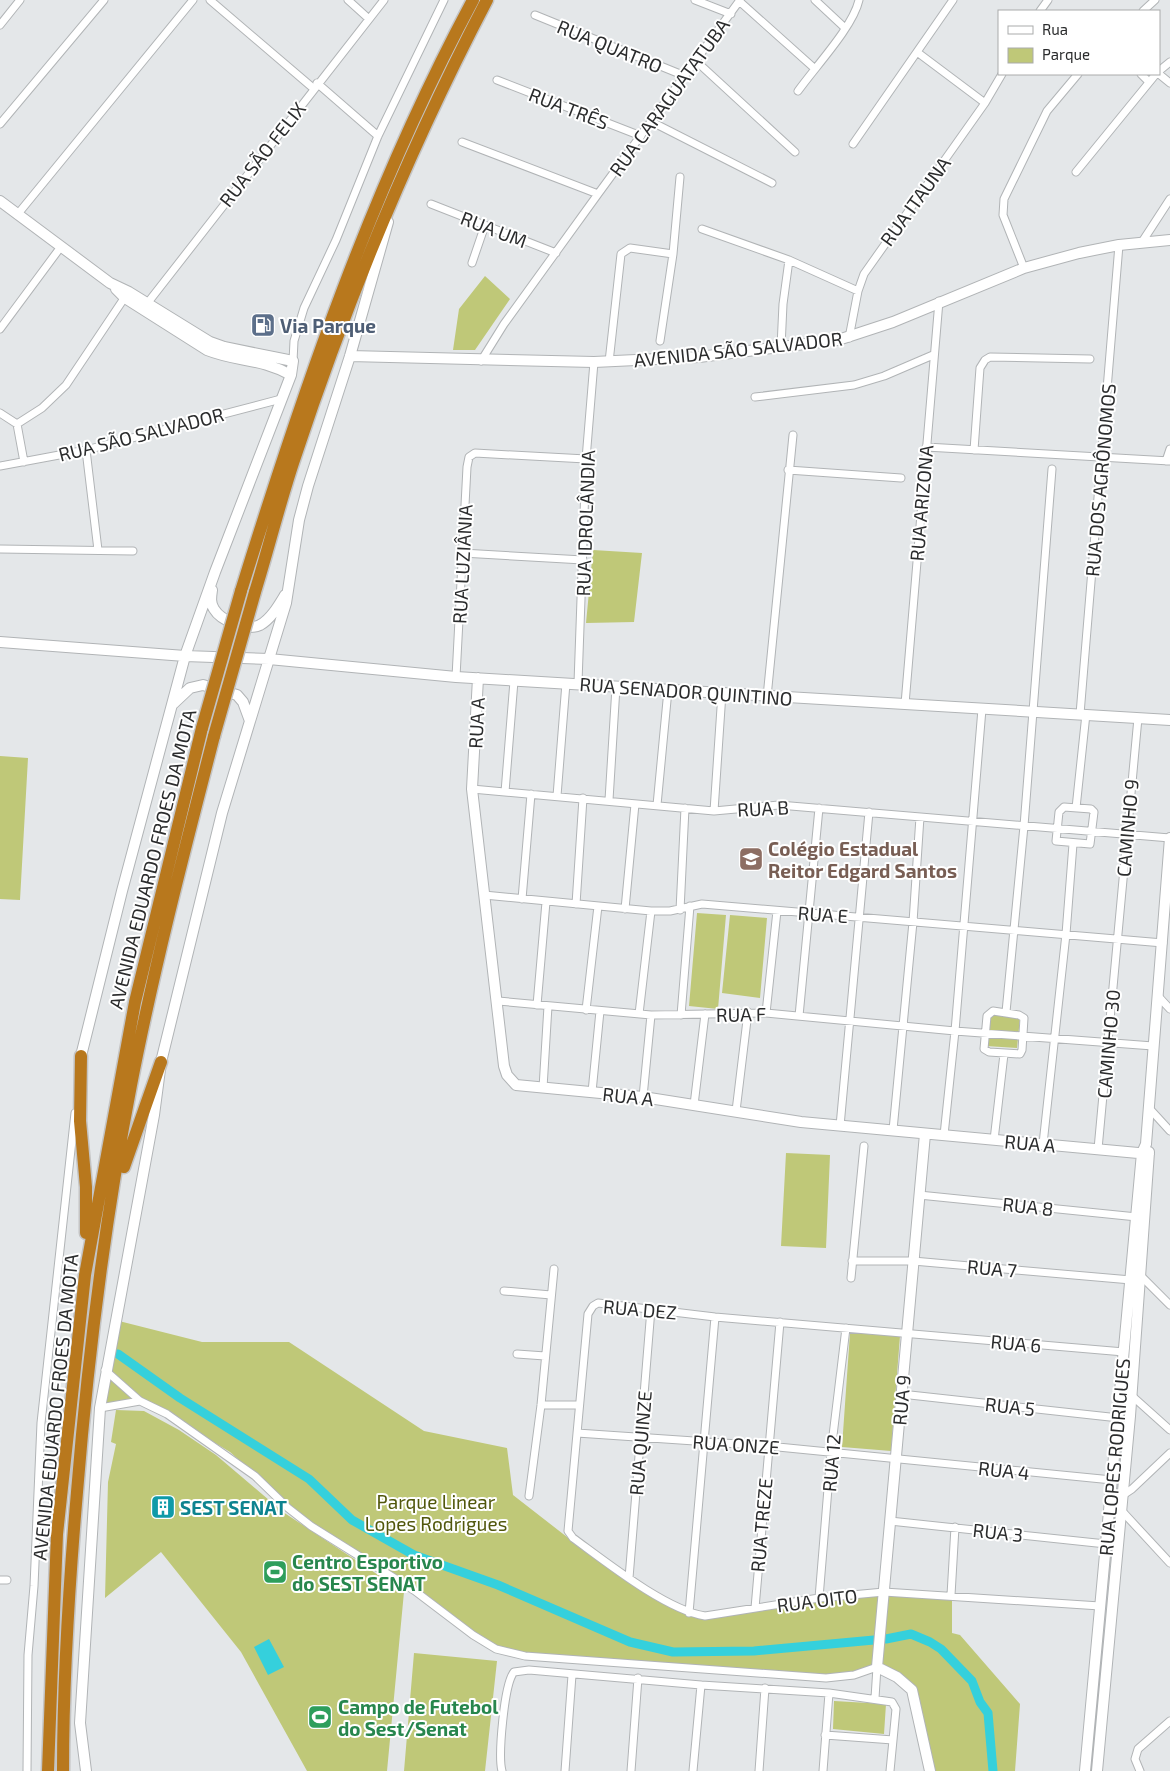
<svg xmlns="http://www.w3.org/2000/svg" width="1170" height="1771" viewBox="0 0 1170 1771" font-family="'Exo 2',sans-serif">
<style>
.green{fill:#bfc878}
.water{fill:#35d0dc}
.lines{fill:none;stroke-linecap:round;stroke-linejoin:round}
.canal{stroke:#35d0dc;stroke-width:9}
.street-casing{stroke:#b1b4b6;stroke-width:9}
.secondary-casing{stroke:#b1b4b6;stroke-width:12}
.highway-casing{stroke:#c4c4c4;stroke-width:15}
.street{stroke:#fff;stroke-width:7}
.secondary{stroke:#fff;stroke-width:10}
.highway{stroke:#b8781d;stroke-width:12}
.highway-bridge-casing{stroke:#c4c4c4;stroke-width:15;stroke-linecap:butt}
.highway-bridge{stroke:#b8781d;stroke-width:12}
.labels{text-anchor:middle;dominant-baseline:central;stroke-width:4;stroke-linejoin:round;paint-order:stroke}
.street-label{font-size:19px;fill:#2b2c2d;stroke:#fff}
.service-label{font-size:19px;font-weight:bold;fill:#4e5e75;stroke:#fff;text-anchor:start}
.education-label{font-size:19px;font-weight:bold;fill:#785e54;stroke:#fff;text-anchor:start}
.park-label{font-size:19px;fill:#51570c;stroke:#fff}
.culture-label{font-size:19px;font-weight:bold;fill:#0d838f;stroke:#fff;text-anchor:start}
.leisure-label{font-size:19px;font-weight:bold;fill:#27864d;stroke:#fff;text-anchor:start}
</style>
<rect width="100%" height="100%" fill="#e4e7e9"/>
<!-- green -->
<path class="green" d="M485,276L510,299L475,350H453L459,309Z
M593,550L642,553L634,622L586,623Z
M0,756L28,758L20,900L0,899Z
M697,913L726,915L718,1009L689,1006Z
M730,915L767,918L760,998L722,993Z
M990,1015L1020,1018L1017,1048L986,1046Z
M786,1153L830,1155L826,1248L781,1246Z
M115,1320L202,1342H289L424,1431L507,1448L513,1495L567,1537L688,1614L705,1615L819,1597L952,1593V1633L960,1635L1020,1704L1015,1771H925L912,1692L877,1668L855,1677L525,1655L495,1648L414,1590L309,1523L230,1452L167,1414L140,1400L101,1407Z
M850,1333L900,1336L891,1451L842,1447Z
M116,1410L144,1411L179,1430L216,1455L283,1512L404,1592L387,1771H307L241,1652L161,1552L105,1598L108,1482L116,1444L111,1442Z
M414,1653L497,1661L485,1771H404Z
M834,1701L886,1704L884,1734L833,1729Z"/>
<!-- water -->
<path class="water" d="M269,1639L284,1667L268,1675L254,1647Z"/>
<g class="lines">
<!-- canal -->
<path class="canal" d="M118,1354L180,1398L309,1479L352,1520L414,1555L498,1585L630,1642L673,1652L754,1651L874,1640
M886,1639L911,1634L930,1642L941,1649L972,1681L980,1702L988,1713L993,1771"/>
<defs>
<path id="street" d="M210,0L313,88
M348,0L369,19
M695,0L731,14
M815,0L845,28
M739,1L814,68
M1040,11L1048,0
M1143,11L1155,0
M535,15L685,76
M0,25L20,0
M917,52L985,103
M696,61L795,152
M1159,71L1170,62
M1141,74L1148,81
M1159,74L1170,83
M497,80L641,136
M317,83L378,136
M798,91C815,67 853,27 859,0
M652,122L772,183
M0,124L104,0
M462,142L598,194L740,0
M853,144L953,0
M1076,172L1156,74
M431,204L556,253
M17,215L193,0
M702,229L789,260L858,291
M1142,242L1170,199
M472,263L485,225
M1024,268L1003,215L1004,199L1047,111L1078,74
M146,305L384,0
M0,329L60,248
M849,338L858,291L864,274L985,103L1002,74
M660,341L673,254L680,177
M781,347L783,304L789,260
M293,361L294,341L304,308L336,240L378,136L444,0
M481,361L504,324L598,194
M609,362L621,254L630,248L673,254
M755,397L854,385L884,376L933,355
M0,413L17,424L24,462
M17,424L42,408L66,385L127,294
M926,447L1170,461
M86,450L98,550
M974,450L980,368L985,360L990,357L1090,359
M1166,461L1170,449
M0,466L86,450L281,399
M788,470L901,478
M0,549L133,551
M462,553L583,560
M456,677L467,467L469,457L475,453L586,459
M578,683L586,459L594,362
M767,697L793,435
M905,704L939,301
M1080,714L1119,245
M472,789L714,811L779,805L1170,838
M505,792L514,681
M557,796L566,683
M609,800L616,687
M657,805L668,690
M1064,807L1091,809L1094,812L1090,844L1056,841L1059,812Z
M1076,808L1086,714
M714,811L722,693
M484,895L651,911H670L702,904L1163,943
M522,899L531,794
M576,904L583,798
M625,909L635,804
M680,910L685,808
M1157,995L1170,1009
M498,1001L651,1015L766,1013L955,1031L1153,1046
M537,1005L546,902
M586,1010L598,906
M993,1011L1019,1015L1024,1018L1022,1050L1020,1054L989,1052L984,1049L987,1016Z
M1006,1012L1024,826L1052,469
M766,1013L777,911
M639,1014L651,911
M681,1015L690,906
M799,1016L819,808
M543,1088L548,1006
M592,1092L600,1011
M643,1097L651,1015
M694,1105L705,1014
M1149,1108L1170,1131
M736,1111L748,1012
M840,1126L869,812
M893,1130L913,922L920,817
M944,1135L955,1031L982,709
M994,1140L1004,1054
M1043,1144L1066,934L1073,844
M1098,1149L1138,718
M919,1195L1137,1217
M852,1261H913L1131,1280
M1140,1275L1170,1305
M851,1278L864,1146
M504,1291L551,1295
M517,1354L545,1356
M105,1370L140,1401L167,1414L255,1476L288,1508L311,1526L415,1591L473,1635L496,1649L525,1656L826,1678L854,1675L877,1667L875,1698
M901,1394L1119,1418
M1121,1395H1131L1170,1430
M541,1405H579
M100,1408L140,1401
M577,1433L768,1446L1112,1480
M1123,1495L1132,1489L1170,1453
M529,1496L541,1405L554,1269
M1121,1510L1170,1563
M890,1521L1106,1544
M629,1578L651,1309
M0,1580H7
M951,1595L955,1527
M819,1598L831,1452L846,1328
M1100,1606L884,1592L819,1598L705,1616C666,1610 606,1562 573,1538L568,1531L588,1314L593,1306L598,1303L715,1317L1124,1352
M755,1608L780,1322
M689,1613L715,1317
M825,1735L893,1740
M27,1771L28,1655L34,1586L41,1423L75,1113
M502,1771C498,1756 504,1684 514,1672L529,1670L701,1685L829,1693L892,1702L896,1709L890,1771
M565,1771L572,1675
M631,1771L638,1678
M693,1771L701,1685
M759,1771L765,1688
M823,1771L829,1693
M1140,1771L1135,1759L1138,1749L1170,1721"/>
<path id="secondary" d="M0,201L110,283L129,292L210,342L224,347L293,361L291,375L215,572L185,656L122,891L81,1056
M116,289L125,298L207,350C237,362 261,358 291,375
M350,356L594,362L699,357L838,340L893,322L1024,268L1079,253L1119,245L1170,240
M212,590C211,597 210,603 214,609C221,621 247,631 260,625C271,619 279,605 285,595
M0,642L185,656L269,659L456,677L1170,720
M478,678L472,789L504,1066L507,1075L516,1085L643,1097L801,1122L1149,1154
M173,704L190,688L203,685L237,695L243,702L250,721
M925,1134L877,1667L897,1677L912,1690L930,1771
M86,1771L80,1723L100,1408L154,1115L161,1062L222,813L286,603L299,520L308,486L350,356L388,222
M1085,1771L1142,1153L1146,1144L1170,838
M1097,1771L1130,1416L1149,1152"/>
<path id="highway" d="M241,591C304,388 372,188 473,0
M255,592C269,547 280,501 295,457C347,300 410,147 487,0
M81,1056L80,1121L86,1187V1233
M124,1167L161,1062
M48,1771L57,1534L85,1275L135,1002L202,728
M63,1771C63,1678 69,1585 77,1492C88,1356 105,1219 131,1085C154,967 184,852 214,736"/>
</defs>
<!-- street casing -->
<use href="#street" class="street-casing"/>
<!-- secondary casing -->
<use href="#secondary" class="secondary-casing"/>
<!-- highway casing -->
<use href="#highway" class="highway-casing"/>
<!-- street -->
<use href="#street" class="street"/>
<!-- secondary -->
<use href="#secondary" class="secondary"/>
<!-- highway -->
<use href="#highway" class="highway"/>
<defs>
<path id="highway-bridge" d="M202,728L241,591
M214,736L255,592"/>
</defs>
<!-- highway-bridge casing -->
<use href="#highway-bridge" class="highway-bridge-casing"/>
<!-- highway-bridge -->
<use href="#highway-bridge" class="highway-bridge"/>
</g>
<!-- icons -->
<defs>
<symbol id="fuel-square" viewBox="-11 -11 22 22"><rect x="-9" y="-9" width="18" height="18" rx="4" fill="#5c6f8a" stroke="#fff"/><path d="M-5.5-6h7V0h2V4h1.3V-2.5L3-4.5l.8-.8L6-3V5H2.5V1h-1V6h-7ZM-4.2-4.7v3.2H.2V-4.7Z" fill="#fff"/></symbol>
<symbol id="school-square" viewBox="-11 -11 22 22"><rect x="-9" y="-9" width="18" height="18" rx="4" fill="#8d6e63" stroke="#fff"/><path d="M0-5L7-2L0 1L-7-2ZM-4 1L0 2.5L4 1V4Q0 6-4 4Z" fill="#fff"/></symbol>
<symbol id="building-square" viewBox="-11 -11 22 22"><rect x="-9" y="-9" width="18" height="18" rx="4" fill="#0f9aa8" stroke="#fff"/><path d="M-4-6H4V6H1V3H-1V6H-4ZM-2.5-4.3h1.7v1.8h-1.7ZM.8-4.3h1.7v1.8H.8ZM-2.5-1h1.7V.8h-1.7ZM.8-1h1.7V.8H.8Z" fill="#fff"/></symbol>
<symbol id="stadium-square" viewBox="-11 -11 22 22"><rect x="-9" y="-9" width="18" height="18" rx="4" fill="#2e9e5b" stroke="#fff"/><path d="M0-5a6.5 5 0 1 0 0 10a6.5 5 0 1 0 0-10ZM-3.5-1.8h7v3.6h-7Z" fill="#fff"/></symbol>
</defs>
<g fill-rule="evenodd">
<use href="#fuel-square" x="249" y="311" width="28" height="28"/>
<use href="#school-square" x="737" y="845" width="28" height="28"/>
<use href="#building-square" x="149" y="1493" width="28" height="28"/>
<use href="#stadium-square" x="261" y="1558" width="28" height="28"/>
<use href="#stadium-square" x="306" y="1703" width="28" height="28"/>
</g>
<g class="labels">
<!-- street labels -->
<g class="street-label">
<text transform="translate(610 46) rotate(22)">RUA QUATRO</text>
<text transform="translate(669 97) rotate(-54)">RUA CARAGUATATUBA</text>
<text transform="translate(569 108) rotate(21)">RUA TRÊS</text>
<text transform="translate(262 154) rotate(-52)">RUA SÃO FELIX</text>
<text transform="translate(915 201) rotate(-54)">RUA ITAUNA</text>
<text transform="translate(494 229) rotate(21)">RUA UM</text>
<text transform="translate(738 349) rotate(-6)">AVENIDA SÃO SALVADOR</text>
<text transform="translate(141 434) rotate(-14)">RUA SÃO SALVADOR</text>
<text transform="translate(1100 480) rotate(-85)">RUA DOS AGRÔNOMOS</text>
<text transform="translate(921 503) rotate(-85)">RUA ARIZONA</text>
<text transform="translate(585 523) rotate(-88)">RUA IDROLÂNDIA</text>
<text transform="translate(462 564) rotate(-87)">RUA LUZIÂNIA</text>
<text transform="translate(686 691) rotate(4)">RUA SENADOR QUINTINO</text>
<text transform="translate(476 723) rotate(-87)">RUA A</text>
<text transform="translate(763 808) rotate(-3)">RUA B</text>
<text transform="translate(1127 828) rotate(-85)">CAMINHO 9</text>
<text transform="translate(152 859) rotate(-76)">AVENIDA EDUARDO FROES DA MOTA</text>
<text transform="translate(823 914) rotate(4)">RUA E</text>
<text transform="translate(741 1014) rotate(-1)">RUA F</text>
<text transform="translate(1108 1044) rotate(-85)">CAMINHO 30</text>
<text transform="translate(628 1096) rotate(6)">RUA A</text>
<text transform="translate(1030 1143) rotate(5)">RUA A</text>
<text transform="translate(1028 1206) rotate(6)">RUA 8</text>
<text transform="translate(992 1268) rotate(5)">RUA 7</text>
<text transform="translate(640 1309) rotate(5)">RUA DEZ</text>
<text transform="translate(1016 1343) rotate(5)">RUA 6</text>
<text transform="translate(901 1400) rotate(-85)">RUA 9</text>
<text transform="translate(1010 1406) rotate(6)">RUA 5</text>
<text transform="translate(55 1407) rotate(-84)">AVENIDA EDUARDO FROES DA MOTA</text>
<text transform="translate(640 1443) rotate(-85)">RUA QUINZE</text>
<text transform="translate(736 1444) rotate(4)">RUA ONZE</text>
<text transform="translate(1114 1457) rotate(-85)">RUA LOPES RODRIGUES</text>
<text transform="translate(831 1463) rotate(-85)">RUA 12</text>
<text transform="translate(1004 1470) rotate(6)">RUA 4</text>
<text transform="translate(761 1525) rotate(-85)">RUA TREZE</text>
<text transform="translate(998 1532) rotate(6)">RUA 3</text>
<text transform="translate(817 1600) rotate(-7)">RUA OITO</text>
</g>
<!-- service labels -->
<g class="service-label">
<text x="280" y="325">Via Parque</text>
</g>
<!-- education labels -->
<g class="education-label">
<text x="768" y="848">Colégio Estadual<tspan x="768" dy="22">Reitor Edgard Santos</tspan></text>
</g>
<!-- park labels -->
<g class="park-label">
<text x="436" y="1501">Parque Linear<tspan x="436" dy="22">Lopes Rodrigues</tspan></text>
</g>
<!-- culture labels -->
<g class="culture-label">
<text x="180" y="1507">SEST SENAT</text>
</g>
<!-- leisure labels -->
<g class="leisure-label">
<text x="292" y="1561">Centro Esportivo<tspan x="292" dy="22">do SEST SENAT</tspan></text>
<text x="338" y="1706">Campo de Futebol<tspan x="338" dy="22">do Sest/Senat</tspan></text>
</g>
</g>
<!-- legend -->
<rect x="998" y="10" width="162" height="65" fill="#ffffff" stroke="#aaabab"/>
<rect x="1008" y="26" width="25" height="8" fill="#ffffff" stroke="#aaabab"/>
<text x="1042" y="35" font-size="15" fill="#2b2c2d">Rua</text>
<rect x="1008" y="48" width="25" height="15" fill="#bfc878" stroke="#aaabab"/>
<text x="1042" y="60" font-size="15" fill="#2b2c2d">Parque</text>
</svg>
